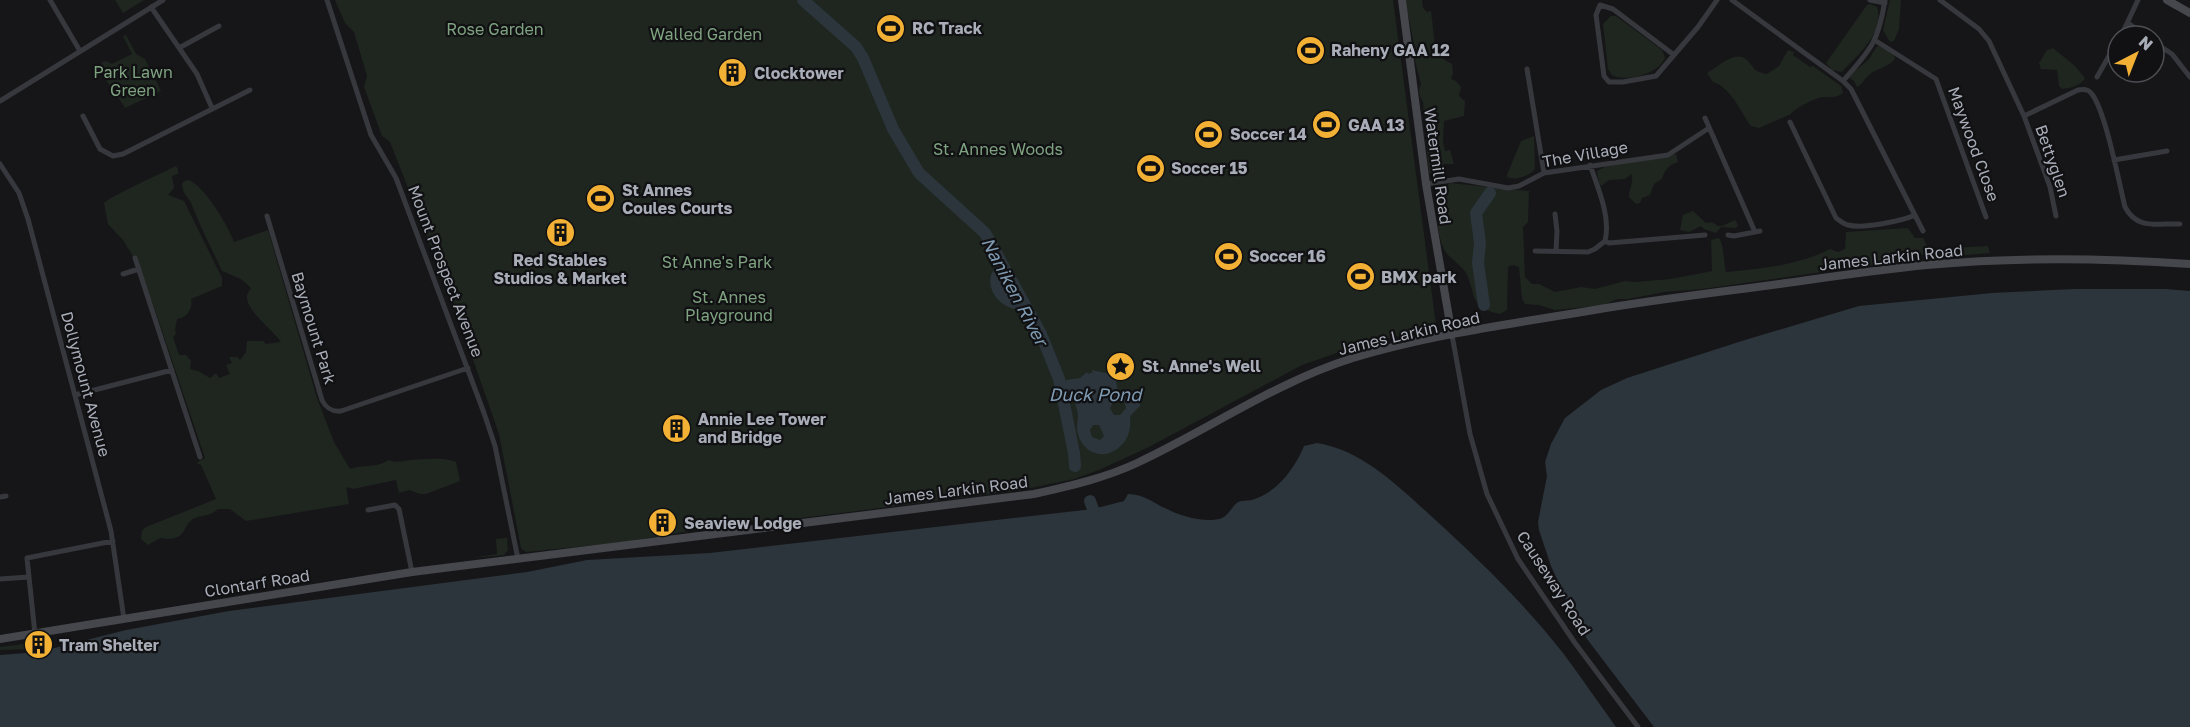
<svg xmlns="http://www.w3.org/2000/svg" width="2190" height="727" viewBox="0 0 2190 727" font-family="'Golos Text',sans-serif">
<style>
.green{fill:#1e261f}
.water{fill:#2c353c;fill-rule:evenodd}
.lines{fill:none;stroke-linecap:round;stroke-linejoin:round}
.river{stroke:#2c353c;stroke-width:12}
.street{stroke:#37383d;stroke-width:5}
.secondary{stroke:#45474d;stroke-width:8}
.labels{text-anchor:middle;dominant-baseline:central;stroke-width:4.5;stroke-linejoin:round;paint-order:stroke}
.poi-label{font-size:16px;font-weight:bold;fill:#a8adb8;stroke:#111113;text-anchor:start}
.park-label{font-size:16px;fill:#7fa381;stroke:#111113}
.street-label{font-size:16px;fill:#a8adb8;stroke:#111113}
.water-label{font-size:18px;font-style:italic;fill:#7f9bb3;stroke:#111113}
</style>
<rect width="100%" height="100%" fill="#161618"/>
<!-- green -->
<path class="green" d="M115,0H144L123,13Z
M335,0H1393L1436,325L1435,328L1363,344L1302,365L1149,447L1099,470L1074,479L1021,490L794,519L736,523L625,542L526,552L521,548L499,434L455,308L394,152L390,142L382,136L364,87L367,76L354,32L345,23Z
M1405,0H1422L1423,8L1427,12L1431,11L1436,55L1452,64L1453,73L1451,79L1456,81L1461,87L1459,96L1465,101L1464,116L1444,121L1443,142L1445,151L1450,150L1454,164H1444L1440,176L1429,173L1423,102C1419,96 1418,90 1421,84L1413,53L1414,44Z
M1890,0H1901L1899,29L1894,41L1890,42L1883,30Z
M1870,4L1877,7C1885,33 1858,54 1842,72L1832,70L1826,63L1867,5Z
M1611,16H1616L1662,50L1665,58C1658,74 1626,83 1612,75L1608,69L1603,24Z
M126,35L136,54L145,59L161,91L125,108C117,94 107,83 99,69L102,62L106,61L112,64L132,54L123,36Z
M1879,45L1894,54L1895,59C1888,68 1876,68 1868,76C1863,80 1863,84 1857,87L1854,81L1848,77C1854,71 1860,67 1867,61C1872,57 1873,49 1879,45Z
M2053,48L2075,66L2085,78C2081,86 2070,88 2062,89L2059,86L2057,70L2041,69L2039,63L2047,50Z
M1788,50L1794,52L1793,55L1810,67L1813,66L1841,86L1843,93C1835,98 1832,97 1823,97C1815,98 1795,108 1791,114L1759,128L1751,126C1741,113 1731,87 1713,82L1707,73C1718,67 1735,49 1747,60C1756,69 1752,71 1767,74L1779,66Z
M1534,136L1535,169C1529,176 1516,181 1507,177V175L1521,141Z
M1676,154L1678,162C1669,165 1665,169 1662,179L1654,184L1650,195L1642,198L1640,203L1636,204L1629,197C1629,187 1633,187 1632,174L1625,179L1609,180L1601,186L1599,183L1597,171L1605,167Z
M176,166L178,169V174L172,176L174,188L168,195L184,201L222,278V286L191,299C193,309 187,318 177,319L175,329L176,334L173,337L179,355H186L191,361L190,369L198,371L210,378L216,373L219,378L230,374L226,365L232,363L229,357H237L240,360L246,352L247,341H263L266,344L281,342C275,332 245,310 247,296C247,293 250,291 251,288L241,279L222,271C212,249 200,227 192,205C189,197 183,196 182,184L184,181L189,180C205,187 228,225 234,242L268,230L317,398L334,442L350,469C364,464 374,469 389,460C399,464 403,460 412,460C424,459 445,457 456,462L460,481L426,494H420L409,490L399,493L396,480L353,489L346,487L349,504L246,521L230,509H218C211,516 203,515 195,518C181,524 189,543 160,538L148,545L141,539L142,531L146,527L216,499L201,465L196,463L205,458L155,310L137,263L123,240L108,224L104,203C109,197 164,172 176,166Z
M1450,183L1529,191L1528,222L1523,227L1525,277L1532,284H1539L1555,292L1581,287L1595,289L1625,281L1634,282L1671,279L1712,271L1711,240L1719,238C1725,248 1723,261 1726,272C1761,269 1799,265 1830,249L1838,252L1845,249L1846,232L1908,228L1915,238H1923L1927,246L1933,249L1988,246L1990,253L1930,258L1921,254L1920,258L1702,289L1664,292L1628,299H1617L1604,305L1575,308L1555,310L1539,305L1525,304L1522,299L1519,267L1513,265L1508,267L1507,310L1500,314C1470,308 1477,299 1467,275C1462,265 1450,259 1445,251C1436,234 1436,209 1439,191Z
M1693,211L1706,223L1712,222L1718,226H1722L1735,220L1738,225L1736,228L1721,227L1716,233L1704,229L1701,226L1689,232L1680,230L1683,215Z
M507,538L508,550L504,555L472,558L497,554L496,539Z
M32,643L33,649L0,650V647Z"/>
<!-- water -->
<path class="water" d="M997,266C1013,269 1028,290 1025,306L1022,309C1000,312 979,283 997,266Z
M2074,289H2166L2190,291V727H1654L1587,639L1569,606L1551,566L1539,530L1538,522L1547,476L1545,462L1551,444L1565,418L1601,390L1627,378L1745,340L1859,306L1992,293Z
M1092,370L1110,374L1115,376L1118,391L1122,396L1128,398L1135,393L1140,401V406L1130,416C1131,430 1129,440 1117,449C1100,462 1078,449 1077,428C1077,422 1079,416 1077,410C1075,400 1069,393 1065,385L1066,380L1080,378L1087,372L1088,374L1093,372ZM1120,399L1124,401L1126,408L1120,415H1114L1110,408L1114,401ZM1093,425H1099L1104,436L1100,440L1092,437L1090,430Z
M1317,443C1362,450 1398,486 1430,515C1477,558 1524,603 1563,653C1581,677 1598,702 1616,727H0V655L39,652L126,630L229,611L527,572L587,560L710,553L1093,509L1124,501L1128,494C1144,494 1153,503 1167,509C1180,516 1207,524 1222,518C1229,515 1232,506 1238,502C1243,500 1248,501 1252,500C1277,493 1295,468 1304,446Z"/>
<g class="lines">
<!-- river -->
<path class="river" d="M803,0L856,47L863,58L893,129L919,173L985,233L1041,334L1059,379L1074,453L1075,466
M1484,305L1478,263L1480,243L1476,213L1490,193
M1090,501L1093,509"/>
<!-- street -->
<path class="street" d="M50,0L80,51
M327,0L371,135L396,178L484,413L495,446L518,559
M1732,0L1843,81L1851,89L1923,231
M1870,0L1885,3
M1940,0L1979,29L1989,41L2024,116
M151,7L197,74L212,108
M2128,23L2146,36
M2121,36L2138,0
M1876,41L1936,79L1986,217
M2154,42L2172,54L2190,77
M179,48L219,26
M1674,55L1613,9L1600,5L1596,15L1604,76L1609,82H1623L1656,76L1698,27L1717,0
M1527,69L1544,173
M2097,77L2118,40
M1843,81C1871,49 1878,43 1885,0
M0,101L163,0
M83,116L100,149L113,156L123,154L250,90
M1705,118L1755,232
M1790,122L1836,218C1839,220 1843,224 1848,225C1863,229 1902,221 1915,215
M2114,160L2167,151
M0,164L19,193L28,219L111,531L124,619
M1590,165C1598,188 1611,217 1605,241
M1426,184L1459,179L1508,188L1519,186L1544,173L1668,155L1709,128
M1555,214L1557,231L1556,251
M267,216L322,400C326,408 331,412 341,411L468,368
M2056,216L2050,187L2024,116L2078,90C2084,89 2088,89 2091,93C2105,108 2119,183 2125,207C2137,230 2157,223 2180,224
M1728,235L1734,236L1760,231
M1535,251L1588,252L1595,249L1605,241L1609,243L1705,235
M135,258L200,457
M123,274L139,269
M1452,335L1470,434L1487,494L1518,559L1575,643L1638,727
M75,395L172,370
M0,497L6,496
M368,510L395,505L399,509L412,572
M0,579L29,577
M35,634L27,558L113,541"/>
<!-- secondary -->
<path class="secondary" d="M1402,0L1426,184L1452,335
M2167,0L2190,13
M0,639L412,572L1034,494C1070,486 1105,478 1137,463C1210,429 1276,382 1353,358C1428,335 1516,323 1594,310C1653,300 1712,293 1772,285C1823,278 1875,270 1927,265C2014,257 2102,258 2190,264"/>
</g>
<!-- icons -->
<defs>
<symbol id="stadium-disc" viewBox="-11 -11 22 22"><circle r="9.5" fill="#f2b134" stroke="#111113"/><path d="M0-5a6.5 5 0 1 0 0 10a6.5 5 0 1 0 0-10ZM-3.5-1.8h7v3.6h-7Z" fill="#111"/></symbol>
<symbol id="building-disc" viewBox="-11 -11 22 22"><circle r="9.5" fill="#f2b134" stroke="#111113"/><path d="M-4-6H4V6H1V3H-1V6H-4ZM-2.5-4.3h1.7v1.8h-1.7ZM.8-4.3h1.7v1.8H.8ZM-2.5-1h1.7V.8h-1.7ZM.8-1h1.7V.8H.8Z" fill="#111"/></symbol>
<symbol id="sight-disc" viewBox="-11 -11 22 22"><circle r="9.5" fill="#f2b134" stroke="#111113"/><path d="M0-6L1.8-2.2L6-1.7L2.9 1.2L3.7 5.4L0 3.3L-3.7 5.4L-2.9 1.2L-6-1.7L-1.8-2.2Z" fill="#111"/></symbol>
</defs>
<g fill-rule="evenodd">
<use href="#stadium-disc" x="874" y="12" width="33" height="33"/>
<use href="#stadium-disc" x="1294" y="34" width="33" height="33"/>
<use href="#building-disc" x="716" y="56" width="33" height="33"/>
<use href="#stadium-disc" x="1310" y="108" width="33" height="33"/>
<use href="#stadium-disc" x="1192" y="118" width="33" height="33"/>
<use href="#stadium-disc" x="1134" y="152" width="33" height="33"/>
<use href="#stadium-disc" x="584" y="182" width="33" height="33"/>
<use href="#building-disc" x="544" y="216" width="33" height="33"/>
<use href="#stadium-disc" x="1212" y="240" width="33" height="33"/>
<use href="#stadium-disc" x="1344" y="260" width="33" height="33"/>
<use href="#sight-disc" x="1104" y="350" width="33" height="33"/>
<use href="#building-disc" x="660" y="412" width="33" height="33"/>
<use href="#building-disc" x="646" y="506" width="33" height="33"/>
<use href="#building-disc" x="22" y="628" width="33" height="33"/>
</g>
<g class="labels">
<!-- poi labels -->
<g class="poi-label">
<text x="912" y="28">RC Track</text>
<text x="1331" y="50">Raheny GAA 12</text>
<text x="754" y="73">Clocktower</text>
<text x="1348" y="125">GAA 13</text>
<text x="1230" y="134">Soccer 14</text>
<text x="1171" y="168">Soccer 15</text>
<text x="622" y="190">St Annes<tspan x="622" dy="18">Coules Courts</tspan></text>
<text x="1249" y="256">Soccer 16</text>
<text x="560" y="260" text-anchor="middle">Red Stables<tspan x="560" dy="18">Studios &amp; Market</tspan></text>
<text x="1381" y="277">BMX park</text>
<text x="1142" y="366">St. Anne's Well</text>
<text x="698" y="419">Annie Lee Tower<tspan x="698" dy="18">and Bridge</tspan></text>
<text x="684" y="523">Seaview Lodge</text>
<text x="59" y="645">Tram Shelter</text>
</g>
<!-- park labels -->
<g class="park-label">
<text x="495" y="29">Rose Garden</text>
<text x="706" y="34">Walled Garden</text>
<text x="133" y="72">Park Lawn<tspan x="133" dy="18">Green</tspan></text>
<text x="998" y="149">St. Annes Woods</text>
<text x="717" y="262">St Anne's Park</text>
<text x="729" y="297">St. Annes<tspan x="729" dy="18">Playground</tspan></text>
</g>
<!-- street labels -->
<g class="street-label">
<text transform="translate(1974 144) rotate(70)">Maywood Close</text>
<text transform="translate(1585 154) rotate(-10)">The Village</text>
<text transform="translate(2053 161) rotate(71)">Bettyglen</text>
<text transform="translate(1438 166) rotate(82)">Watermill Road</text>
<text transform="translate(1891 257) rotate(-6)">James Larkin Road</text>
<text transform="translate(446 271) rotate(69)">Mount Prospect Avenue</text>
<text transform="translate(314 328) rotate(73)">Baymount Park</text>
<text transform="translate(1409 333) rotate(-13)">James Larkin Road</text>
<text transform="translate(86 384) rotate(75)">Dollymount Avenue</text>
<text transform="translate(956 490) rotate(-7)">James Larkin Road</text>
<text transform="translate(257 583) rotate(-9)">Clontarf Road</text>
<text transform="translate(1554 583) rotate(57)">Causeway Road</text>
</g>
<!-- water labels -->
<g class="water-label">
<text transform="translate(1015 291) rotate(62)">Naniken River</text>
<text x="1095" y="394">Duck Pond</text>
</g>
</g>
<!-- north arrow -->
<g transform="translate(2136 54) rotate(42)"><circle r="28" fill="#111113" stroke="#4d4f55" stroke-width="1.5"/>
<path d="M0-4.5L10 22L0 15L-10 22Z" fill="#f2b134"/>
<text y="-9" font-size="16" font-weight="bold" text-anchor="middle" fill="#a8adb8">N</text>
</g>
</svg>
